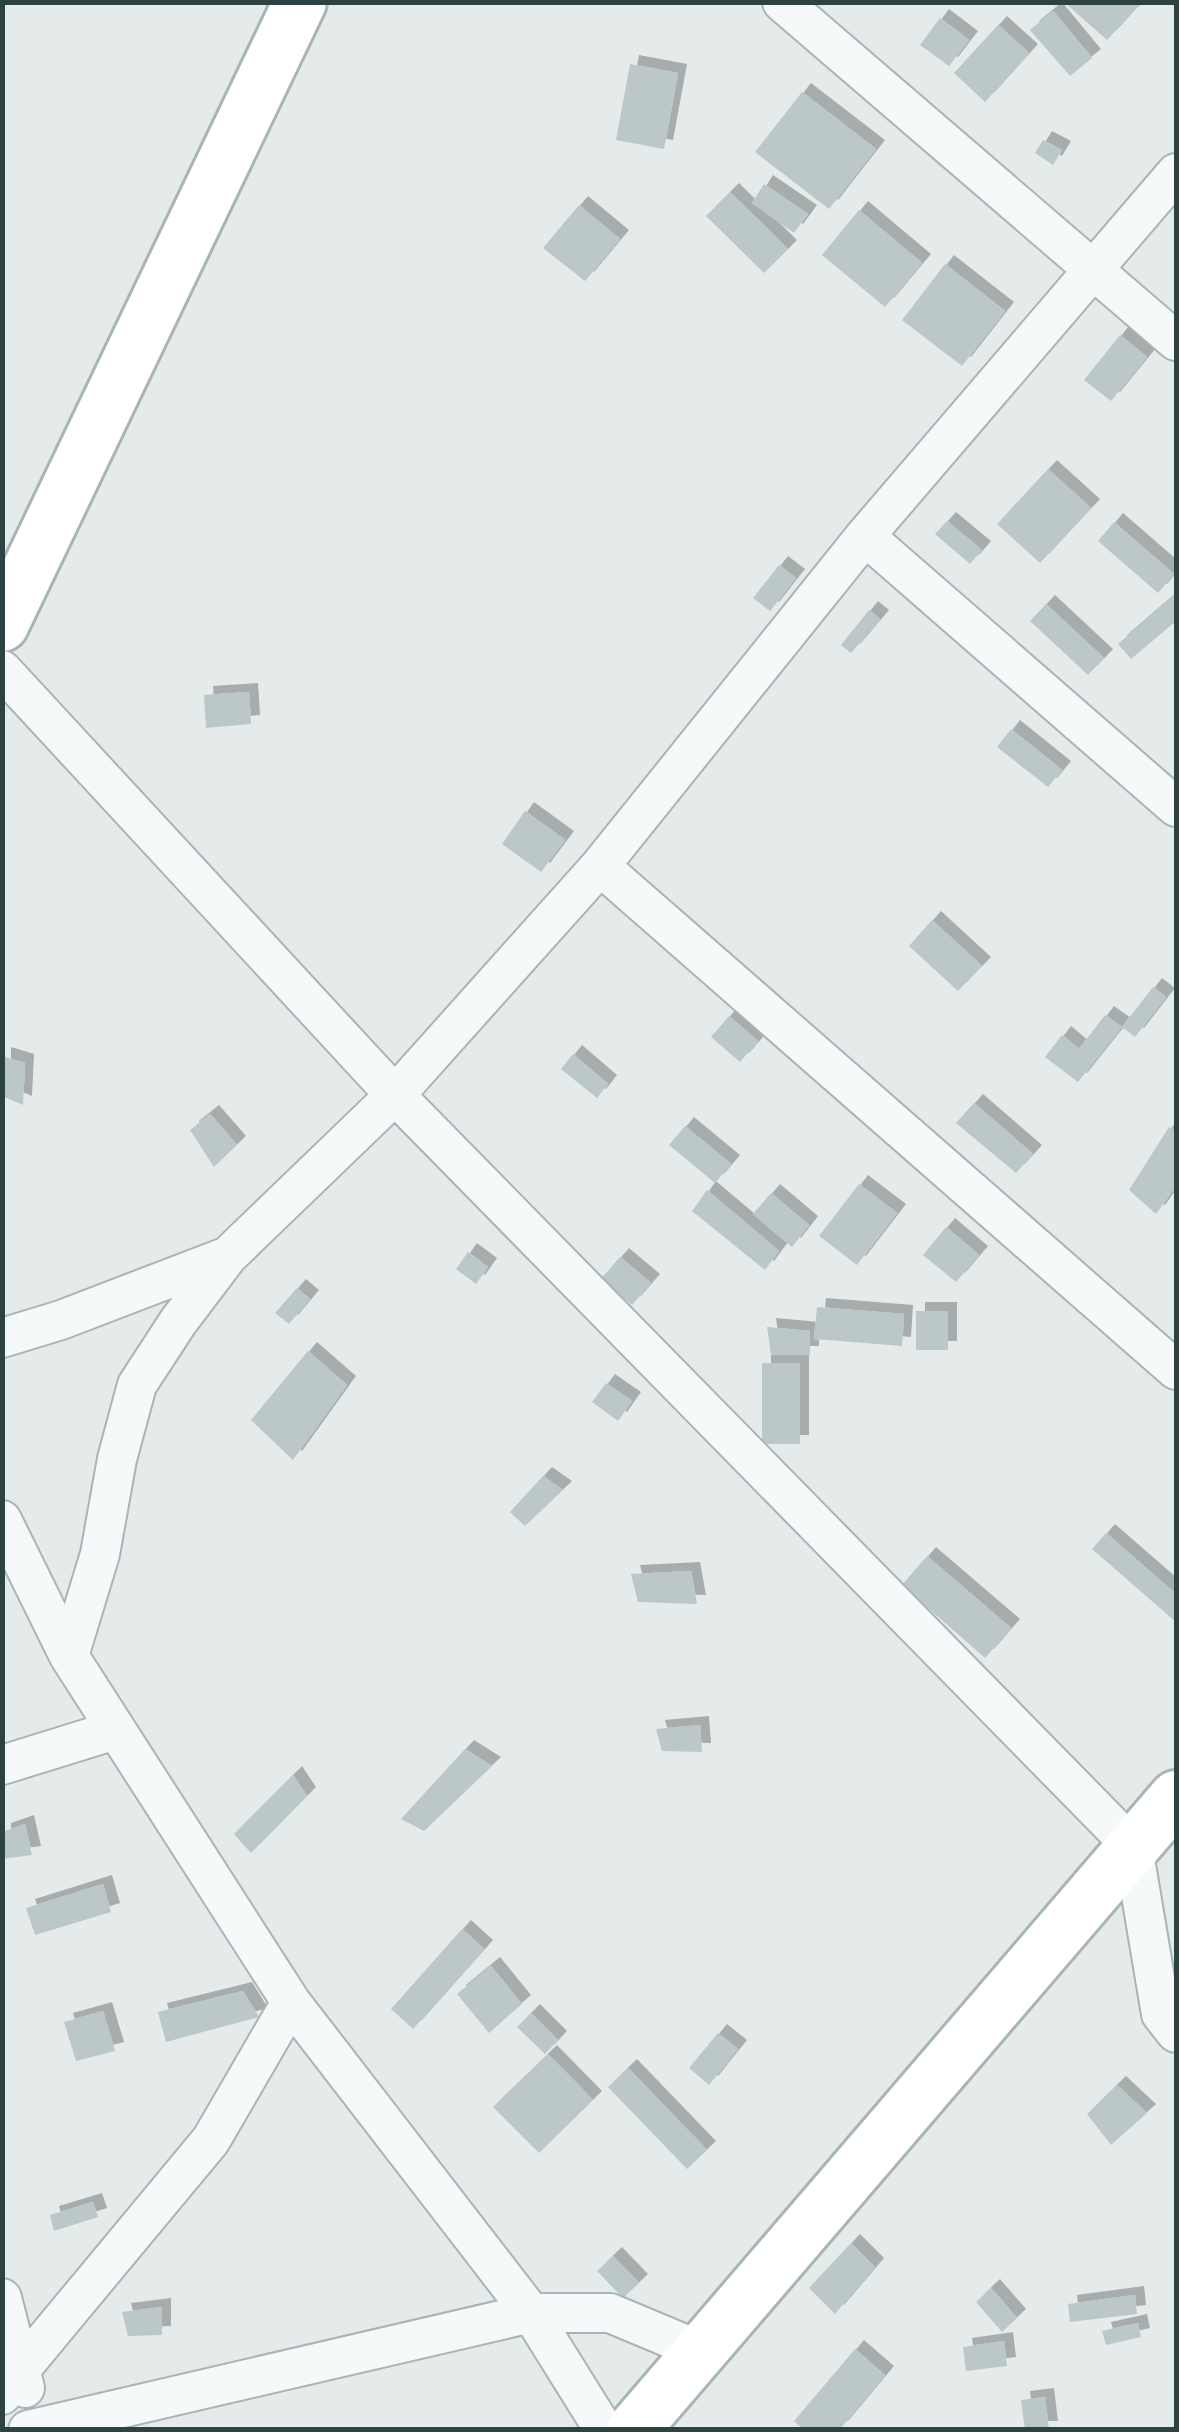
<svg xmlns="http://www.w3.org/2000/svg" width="1179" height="2432" viewBox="0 0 1179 2432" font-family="'Sofia Sans Condensed',sans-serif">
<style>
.building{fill:#bbc8c7;filter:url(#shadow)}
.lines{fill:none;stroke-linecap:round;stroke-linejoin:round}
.street-casing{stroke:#a9b5b4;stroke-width:42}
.secondary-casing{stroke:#a9b5b4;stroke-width:58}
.street{stroke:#f6f9f9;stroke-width:38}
.secondary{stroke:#fff;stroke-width:52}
</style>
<defs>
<filter id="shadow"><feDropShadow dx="9" dy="-9" stdDeviation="0" flood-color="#0004"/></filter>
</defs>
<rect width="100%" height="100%" fill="#e4ebea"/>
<path class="building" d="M1064,2H1134L1138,6L1107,40Z
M1053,11L1092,58L1070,76L1030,30Z
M940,18L969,40L949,66L920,45Z
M998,25L1029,53L985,102L954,73Z
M630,64L678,73L664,149L616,140Z
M802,92L876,149L829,209L755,152Z
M1043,140L1062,150L1053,165L1035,153Z
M764,184L808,214L794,233L752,203Z
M730,192L788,249L764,273L706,216Z
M579,205L620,239L585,281L543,248Z
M859,210L922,263L885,307L822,255Z
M945,264L1005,311L962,366L902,320Z
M1120,335L1147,357L1111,401L1084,380Z
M1048,469L1091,508L1040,563L997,524Z
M947,521L982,550L970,564L935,534Z
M1114,522L1174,574L1158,593L1098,541Z
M779,565L796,578L770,611L753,598Z
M1176,594V621L1131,659L1118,644Z
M1046,604L1104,658L1088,675L1030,621Z
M869,610L880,619L851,653L841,645Z
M249,692L251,724L206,728L204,695Z
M1011,729L1062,770L1048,787L997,747Z
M525,811L565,840L541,872L502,844Z
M932,920L982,966L958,991L909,946Z
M1153,987L1166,997L1135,1037L1122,1027Z
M1105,1015L1122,1027L1078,1082L1045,1057L1062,1035L1079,1049Z
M729,1016L758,1041L740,1062L711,1037Z
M573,1054L608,1084L597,1098L561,1069Z
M2,1056L25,1063L23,1105L2,1096Z
M974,1103L1033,1154L1016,1173L956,1123Z
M210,1114L237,1145L214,1167L190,1130Z
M685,1126L731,1164L715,1183L669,1145Z
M1169,1127L1176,1132V1186L1156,1214L1129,1190Z
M859,1184L897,1213L857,1265L819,1236Z
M707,1190L779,1251L765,1270L692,1211Z
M771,1193L809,1225L792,1247L753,1214Z
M946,1227L979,1255L956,1282L923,1255Z
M468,1252L488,1267L476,1284L456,1269Z
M620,1257L651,1283L632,1305L601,1279Z
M297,1288L310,1299L289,1324L275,1313Z
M817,1307L904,1314L902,1346L814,1339Z
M916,1311H948V1350H916Z
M767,1327L810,1331V1355H771Z
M308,1351L347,1385L293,1460L251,1420Z
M762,1363H800V1444H762Z
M606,1383L632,1401L618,1421L592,1402Z
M543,1476L563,1490L525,1526L510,1512Z
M1106,1533L1176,1594V1622L1092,1549Z
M927,1556L1011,1628L985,1658L902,1585Z
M691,1571L697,1604L638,1602L631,1574Z
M700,1725L702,1752L662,1751L656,1729Z
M465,1749L492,1766L424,1831L401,1819Z
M293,1775L307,1796L251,1853L234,1834Z
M25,1824L32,1855L2,1859V1832Z
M103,1884L111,1912L35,1935L26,1908Z
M462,1929L484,1949L413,2029L391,2009Z
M491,1966L522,2004L489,2033L457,1994Z
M243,1991L259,2017L166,2042L158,2012Z
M103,2011L115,2051L76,2061L64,2022Z
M531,2013L558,2040L545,2054L517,2027Z
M718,2033L738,2049L709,2085L689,2068Z
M548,2054L593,2100L539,2153L493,2107Z
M628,2068L707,2150L687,2169L608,2087Z
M1117,2085L1147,2113L1111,2145L1087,2114Z
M93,2202L98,2217L54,2231L50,2215Z
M851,2243L875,2267L835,2314L809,2288Z
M613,2256L639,2283L623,2298L597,2271Z
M991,2288L1017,2318L1002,2332L976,2302Z
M1135,2295L1137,2314L1070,2322L1068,2304Z
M162,2307V2335L128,2336L122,2312Z
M1138,2323L1141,2337L1106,2345L1102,2331Z
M1004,2341L1007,2366L966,2371L963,2347Z
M855,2349L885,2375L839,2430H804L794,2421Z
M1045,2397L1049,2430H1025L1021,2400Z"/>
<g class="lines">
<defs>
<path id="street" d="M782,2L1176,341
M865,536L1176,807
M2,670L395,1095L1133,1847L1161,2014L1176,2033
M600,866L1176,1370
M2,1338L61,1320L228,1256L395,1095L600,866L865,536L1176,173
M2,1520L69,1656L291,2002L531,2313L604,2430
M69,1656L100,1554L117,1459L137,1385L178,1322L228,1256
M2,1765L115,1730
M2,2298L25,2388
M2,2395L20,2370L211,2140L291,2002
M28,2430L531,2313H610L701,2351"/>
<path id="secondary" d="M2,625L300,2
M633,2430L1176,1797"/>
</defs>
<use href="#street" class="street-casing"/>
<use href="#secondary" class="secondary-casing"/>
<use href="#street" class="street"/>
<use href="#secondary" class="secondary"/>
</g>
<rect width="1179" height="2432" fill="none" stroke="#2c4341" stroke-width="10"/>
</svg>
